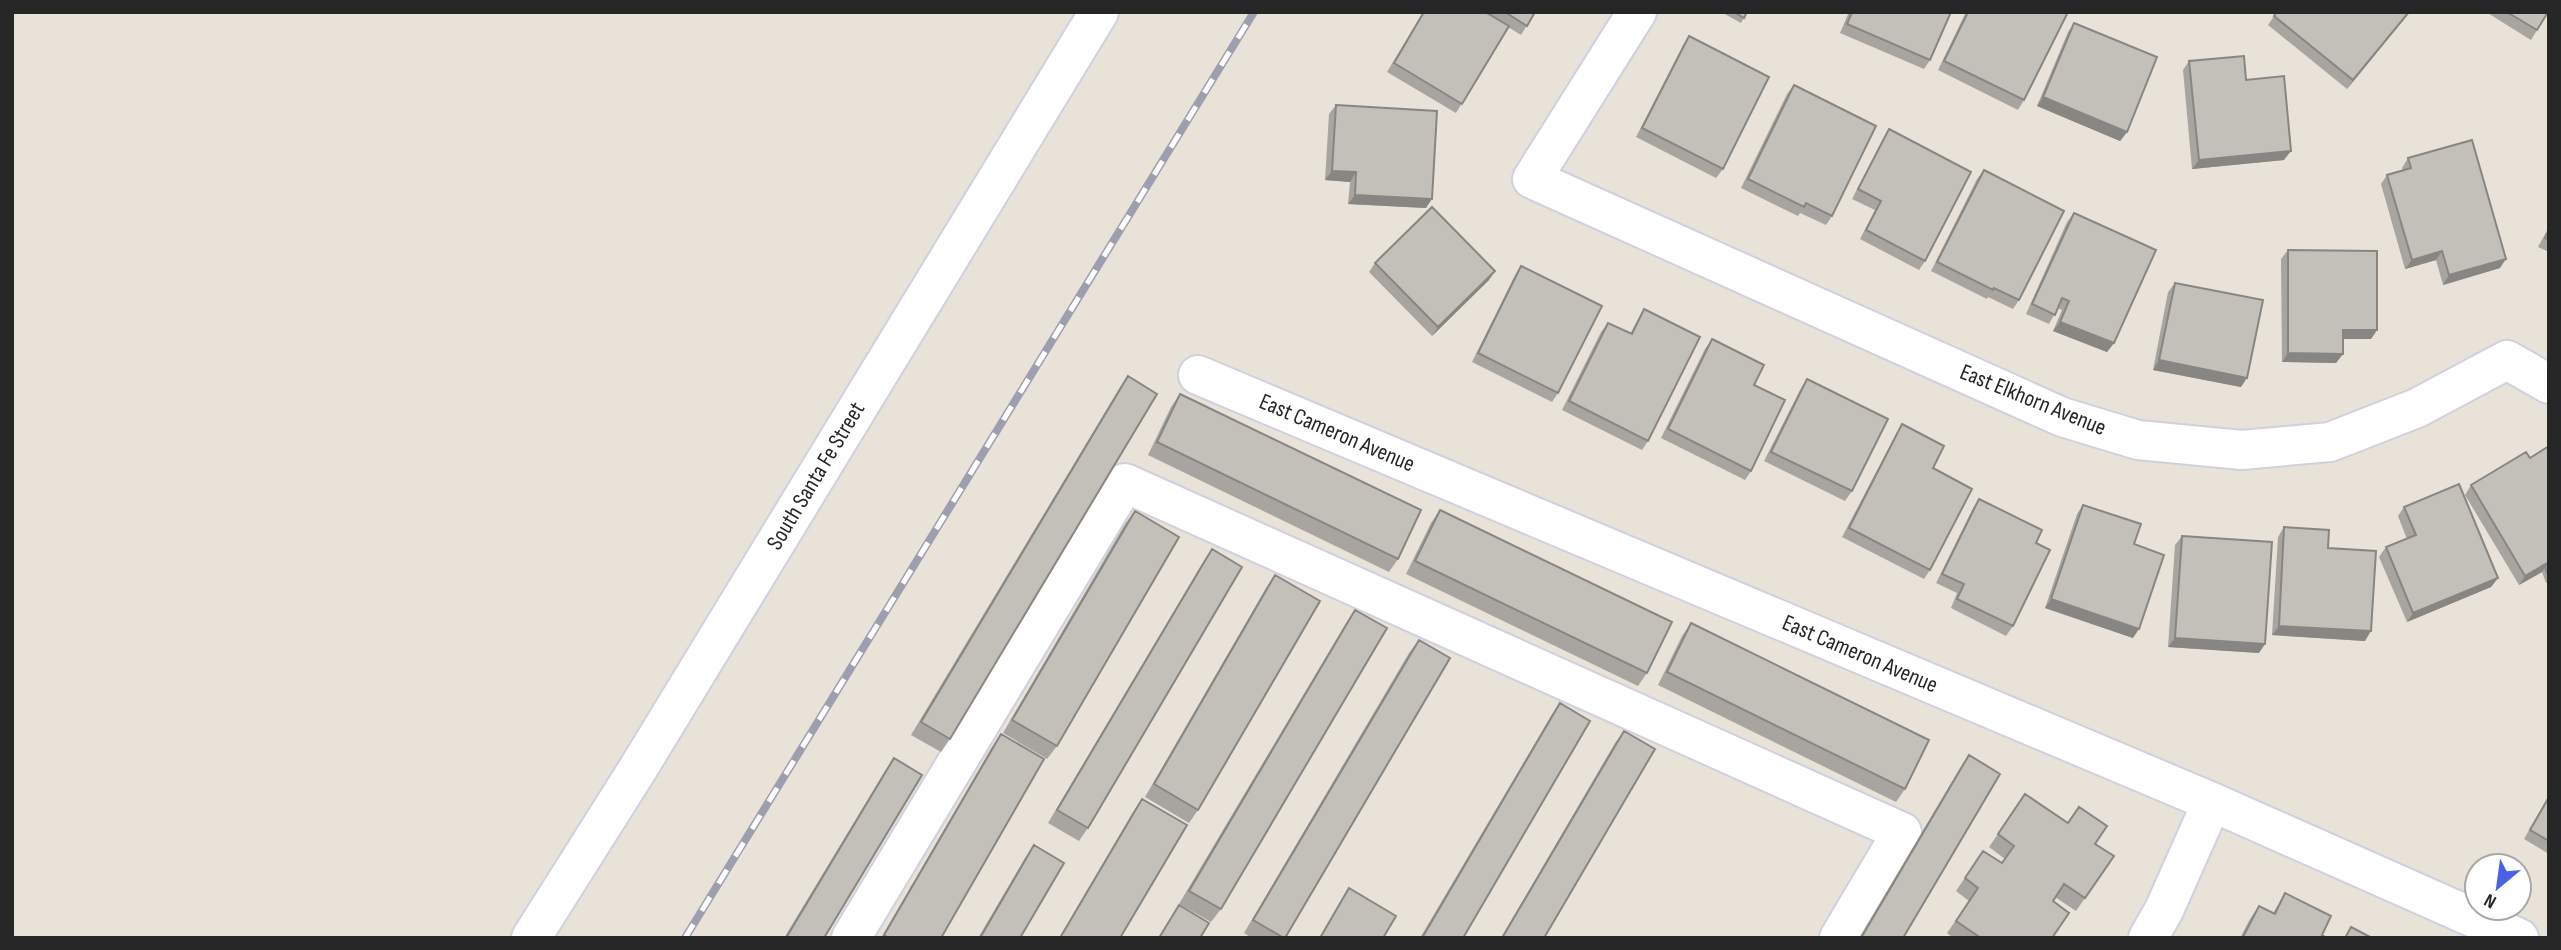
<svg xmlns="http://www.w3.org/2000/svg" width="2561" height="950" viewBox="0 0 2561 950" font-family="'Sofia Sans Condensed',sans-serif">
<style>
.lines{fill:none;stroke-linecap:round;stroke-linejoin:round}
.minor-casing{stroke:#cfd1de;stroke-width:42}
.minor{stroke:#fff;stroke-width:38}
.rail-casing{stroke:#9d9faf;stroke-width:8}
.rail{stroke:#fff;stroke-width:5;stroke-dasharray:16;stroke-linecap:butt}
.wall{fill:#a8a49f}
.shaded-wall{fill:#888682}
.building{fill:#c3bfb9;stroke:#888682;stroke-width:2}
.labels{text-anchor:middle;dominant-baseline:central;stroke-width:5;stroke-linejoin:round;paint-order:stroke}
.street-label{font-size:23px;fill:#262626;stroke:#fff}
</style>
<rect width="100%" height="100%" fill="#e8e2d9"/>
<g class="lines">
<defs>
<path id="minor" d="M1637,12L1532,179L2062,417L2138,440L2242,450L2330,442L2417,408L2507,360L2549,384
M1198,375L2212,802L2519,938
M531,938L639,767L1099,12
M851,938L1125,483L1902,832L1839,938
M2148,938L2164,910L2212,802"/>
</defs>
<use href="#minor" class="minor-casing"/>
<use href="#minor" class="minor"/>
<defs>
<path id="rail" d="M685,938L1254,12"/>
</defs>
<use href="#rail" class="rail-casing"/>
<use href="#rail" class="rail"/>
</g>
<path class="wall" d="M1423,12H1535L1521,35L1508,27L1456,113L1387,72Z
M1721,12H1747L1741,23Z
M1849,12H1951L1930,60L1924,69L1840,33Z
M1966,12H2068L2024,100L2018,110L1938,70Z
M2277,12H2409L2347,89L2268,25Z
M2486,12H2548L2531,40Z
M2074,23L2127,132L2120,141L2037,106L2068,32Z
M1689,36L1723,169L1716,178L1636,137L1683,45Z
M2189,61L2246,80L2284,160L2192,169L2183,70Z
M1794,85L1832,216L1826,225L1800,213L1798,216L1741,188L1787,94Z
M1336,105L1426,208L1348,204L1350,182L1325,180L1329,114Z
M1889,129L1925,261L1919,270L1860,239L1875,210L1852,199L1883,139Z
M2408,158L2500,268L2443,285L2436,260L2405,269L2381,184L2387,175L2403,170L2402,168Z
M1984,170L2019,300L2013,309L1988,297L1987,299L1931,271L1977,179Z
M2074,213L2114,343L2107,352L2053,331L2062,310L2058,308L2049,324L2026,314L2067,222Z
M2549,227V252L2538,247Z
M2288,250L2377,330L2371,339H2343V354L2336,363L2282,362L2281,259Z
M1375,263L1489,280L1432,336L1369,272Z
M1521,266L1558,393L1552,402L1472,362L1515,275Z
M2175,283L2241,387L2153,370L2168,292Z
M1644,309L1648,441L1642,450L1562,410L1601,332L1608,323L1630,334L1638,319Z
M1712,339L1754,385L1751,471L1745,480L1661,438L1705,349Z
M1128,376L950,739L941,752L911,735L1119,389Z
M1807,379L1852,491L1845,501L1764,461L1801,388Z
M1180,394L1398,559L1389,572L1148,455L1171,407Z
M1902,424L1933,468L1930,570L1924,579L1842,537L1896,434Z
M2549,446V582L2546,583L2542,572L2519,585L2465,495L2471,485L2530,458Z
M1979,499L2036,543L2013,626L2006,636L1951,608L1957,593L1936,583L1973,508Z
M2083,505L2134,544L2133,638L2045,608L2077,514Z
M2404,507L2498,578L2491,587L2407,622L2379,557L2386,547L2407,539L2398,516Z
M1440,510L1647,673L1638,686L1406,574L1431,523Z
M1135,511L1057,746L1047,759L1003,733L1125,524Z
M2284,527L2328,548L2365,641L2272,635L2278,537Z
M2182,536L2259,653L2168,647L2175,545Z
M1212,549L1088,828L1079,841L1048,823L1203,562Z
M1275,575L1198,810L1189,823L1145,797L1266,588Z
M1355,610L1221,909L1211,922L1179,904L1346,623Z
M1691,623L1905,789L1896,802L1658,685L1682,636Z
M1419,640L1285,938H1252L1244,933L1409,653Z
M1560,703L1463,938H1420L1551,716Z
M1624,731L1544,938H1501L1615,743Z
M1001,734L941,938H881L992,747Z
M1969,755L1903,938H1859L1960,768Z
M894,758L824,938H784L885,771Z
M2025,794L2114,856L2076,911L2055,897L2053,901L2052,938H1953L1947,933L1969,901L1956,891L1983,851L2002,863L2005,859L1989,847Z
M2549,795V854L2524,839Z
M1142,799L1120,938H1059L1133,812Z
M1034,845L1020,938H978L1025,858Z
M1349,888L1383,938H1319Z
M2285,893L2322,935L2327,938H2240L2250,919L2259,906L2273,913Z
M1179,905L1200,938H1158Z"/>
<path class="shaded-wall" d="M2409,12L2405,18L2347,89L2353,80Z
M2043,97L2127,132L2120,141L2037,106Z
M2291,151L2284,160L2192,169L2199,160Z
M1332,171L1356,172L1350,182L1325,180Z
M1355,195L1432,199L1426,208L1348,204Z
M2442,251L2436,260L2405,269L2412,260Z
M2506,259L2500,268L2443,285L2449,275Z
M1495,271L1489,280L1432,336L1438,327Z
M2060,322L2114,343L2107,352L2053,331Z
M2343,330H2377L2371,339H2336Z
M2288,353L2343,354L2336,363L2282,362Z
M2159,360L2247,378L2241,387L2153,370Z
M2549,562V567H2545L2542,572L2519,585L2525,576Z
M2498,578L2491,587L2407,622L2413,613Z
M2051,599L2139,629L2133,638L2045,608Z
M2279,626L2371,631L2365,641L2272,635Z
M2175,638L2265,644L2259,653L2168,647Z"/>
<path class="building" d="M1424,12H1485L1509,26L1462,104L1394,63Z
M1505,12H1535L1527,26Z
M1734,12H1747L1744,18Z
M1852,12H1951L1930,60L1847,24Z
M1968,12H2068L2024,100L1944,61Z
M2277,12H2409L2353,80L2274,16Z
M2507,12H2548L2537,30Z
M2074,23L2157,57L2127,132L2043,97Z
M1689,36L1769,77L1723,169L1642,128Z
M2244,56L2246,80L2284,76L2291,151L2199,160L2189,61Z
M1794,85L1876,126L1832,216L1806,203L1804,207L1748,179Z
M1336,105L1437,111L1432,199L1355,195L1356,172L1332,171Z
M1889,129L1971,172L1925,261L1866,230L1881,201L1858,189Z
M2472,140L2506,259L2449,275L2442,251L2412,260L2387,175L2411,168L2408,158Z
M1984,170L2064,211L2019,300L1994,288L1993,290L1937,262Z
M1432,207L1495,271L1438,327L1375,263Z
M2074,213L2156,250L2114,343L2060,322L2069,301L2062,298L2055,315L2032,304Z
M2549,230V240L2545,238Z
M2288,250L2377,251V330H2343V354L2288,353Z
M1521,266L1602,306L1558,393L1478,353Z
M2175,283L2263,300L2247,378L2159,360Z
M1644,309L1700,337L1648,441L1569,401L1608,323L1632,334Z
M1712,339L1764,365L1754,385L1785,400L1751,471L1668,429Z
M1128,376L1157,394L950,739L921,722Z
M1807,379L1888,419L1852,491L1771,452Z
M1180,394L1421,510L1398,559L1157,442Z
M1902,424L1944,446L1933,468L1972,489L1930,570L1849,528Z
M2549,446V562L2525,576L2471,485L2526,452L2530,458Z
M2459,484L2498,578L2413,613L2386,547L2416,535L2404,507Z
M1979,499L2042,530L2036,543L2050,550L2013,626L1957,599L1964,584L1942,574Z
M2083,505L2141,524L2134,544L2164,555L2139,629L2051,599Z
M1440,510L1672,622L1647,673L1415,561Z
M1135,511L1179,537L1057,746L1012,720Z
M2284,527L2329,530L2328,548L2376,551L2371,631L2279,626Z
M2182,536L2272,542L2265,644L2175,638Z
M1212,549L1242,567L1088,828L1057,810Z
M2549,565V577L2545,567Z
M1275,575L1320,601L1198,810L1154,784Z
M1355,610L1387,628L1221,909L1189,891Z
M1691,623L1929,740L1905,789L1667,672Z
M1419,640L1450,658L1285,938H1284L1253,920Z
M1560,703L1590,721L1463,938H1422Z
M1624,731L1655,749L1544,938H1502Z
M1001,734L1044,759L941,938H889L884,935Z
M1969,755L2000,774L1903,938H1861Z
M894,758L922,775L824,938H786Z
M2025,794L2068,823L2079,807L2107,826L2095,844L2114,856L2085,898L2064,884L2053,901L2069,913L2052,938H1981L1956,921L1978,888L1965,878L1983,851L2002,863L2014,846L1998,834Z
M2549,797V841L2530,830Z
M1142,799L1187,825L1120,938H1060Z
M1034,845L1064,863L1020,938H980Z
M1349,888L1396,916L1383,938H1320Z
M2285,893L2331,916L2322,935L2327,938H2245L2243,937L2259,906L2275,914Z
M1179,905L1209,923L1200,938H1159Z
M2351,927L2372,938H2345Z"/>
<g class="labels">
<g class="street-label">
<text transform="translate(2033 400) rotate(22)">East Elkhorn Avenue</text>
<text transform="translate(1337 433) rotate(23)">East Cameron Avenue</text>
<text transform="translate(816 476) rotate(-59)">South Santa Fe Street</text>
<text transform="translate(1860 654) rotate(23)">East Cameron Avenue</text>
</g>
</g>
<rect width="2561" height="950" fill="none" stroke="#262626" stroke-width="28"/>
<g transform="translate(2498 887) rotate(209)"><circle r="33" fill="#ffffff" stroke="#a8a8a8" stroke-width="2"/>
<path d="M0-5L12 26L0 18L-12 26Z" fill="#4a61e4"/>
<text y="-10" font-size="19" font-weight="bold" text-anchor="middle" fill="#262626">N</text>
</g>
</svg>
